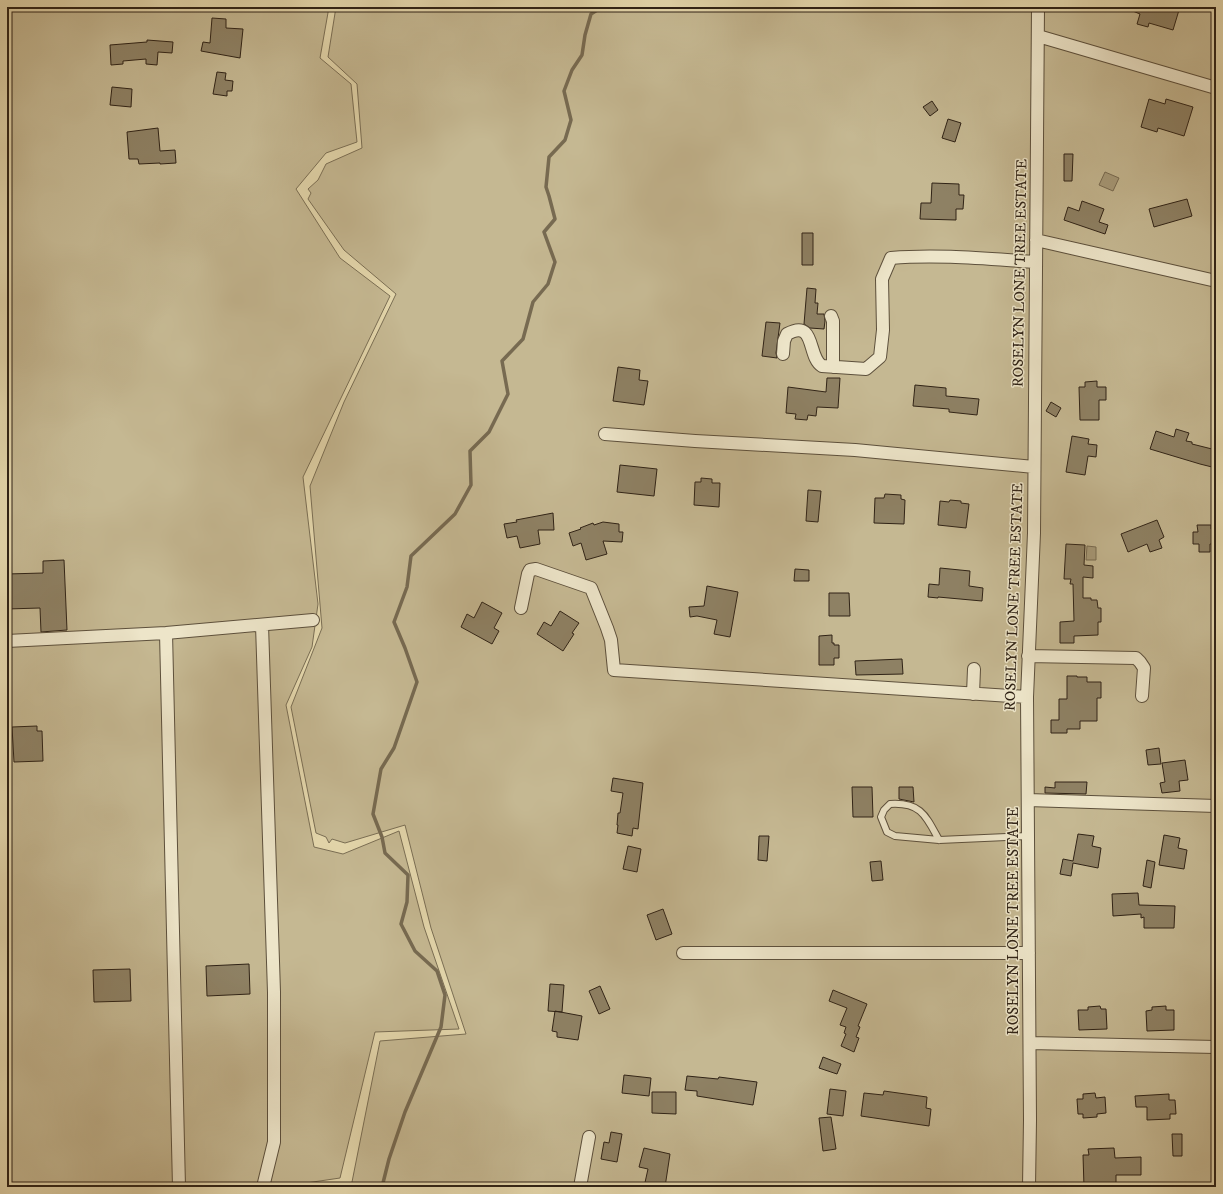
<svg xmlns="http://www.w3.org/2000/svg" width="1223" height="1194" viewBox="0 0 1223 1194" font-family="'IM FELL DW Pica',serif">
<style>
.green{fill:#c5b892;stroke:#7a6e54}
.water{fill:#a79a79;stroke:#776a51}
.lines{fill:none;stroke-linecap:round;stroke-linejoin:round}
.stream{stroke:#776a51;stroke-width:3.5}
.building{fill:#8e8164;stroke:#302316}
.lane-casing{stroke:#5d503c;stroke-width:8}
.street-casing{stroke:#5d503c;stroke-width:14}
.lane{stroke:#ede5c9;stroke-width:6}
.street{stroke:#ede5c9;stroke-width:12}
.labels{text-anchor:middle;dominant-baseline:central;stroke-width:3;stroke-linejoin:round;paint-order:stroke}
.street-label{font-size:15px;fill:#302316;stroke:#ede5c9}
</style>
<rect width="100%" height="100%" fill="#e4d7ac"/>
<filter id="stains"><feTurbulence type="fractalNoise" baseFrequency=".005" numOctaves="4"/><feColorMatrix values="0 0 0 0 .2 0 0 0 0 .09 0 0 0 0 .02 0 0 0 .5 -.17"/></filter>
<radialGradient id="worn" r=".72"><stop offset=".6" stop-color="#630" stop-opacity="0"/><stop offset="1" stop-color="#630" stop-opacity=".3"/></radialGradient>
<path class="green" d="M7,7H329L320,58L351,84L357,142L326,153L296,189L340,258L390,296L303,477L318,604L312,647L286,705L314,847L343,854L399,831L424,927L459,1029L375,1032L340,1178L279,1187H7Z
M336,7H1216V1187H351L380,1041L466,1034L431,928L405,825L345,843L332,839L329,843L326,837L316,833L291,707L322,628L310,486L344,402L396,294L344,250L308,199L311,193L308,189L318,180L326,164L362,148L357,84L328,57Z"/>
<path class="water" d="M1105,172L1119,178L1113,191L1099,185Z
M1087,546L1096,547V560H1086Z"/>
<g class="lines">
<path class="stream" d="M382,1187L389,1159L405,1112L441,1027L445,995L437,971L415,951L401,924L407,902L408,875L385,853L382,837L373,814L381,769L394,748L417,682L405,648L394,622L407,587L411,556L455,514L471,485L470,451L489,432L508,394L502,361L523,339L533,302L548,284L555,262L544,232L555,219L549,196L546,187L549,157L565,140L571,120L564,91L572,70L582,55L585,35L591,14L602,7"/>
</g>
<path class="building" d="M1123,7H1170L1179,10L1173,30L1149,23L1148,27L1137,24L1140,14Z
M212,18L226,19V28L243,29L240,58L201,51L203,42L210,43Z
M147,40L173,42L172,53L158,52L157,65L146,64V59L123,61V64L111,65L110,45L147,42Z
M217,72L226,73L225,80L233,81L232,91H227V96L213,94Z
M112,87L132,89L131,107L110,105Z
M1149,99L1165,104L1166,99L1193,107L1184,136L1158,128L1157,132L1141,127Z
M932,101L938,110L930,116L923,107Z
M948,119L961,123L955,142L942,138Z
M158,128L160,151L175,150L176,163L160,164V163L139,164L138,159H129L127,132Z
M1064,154H1073L1072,181H1064Z
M932,183L959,184V195H964L963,209H956V220L920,219L921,203H931Z
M1187,199L1192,216L1154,227L1149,209Z
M1082,201L1104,209L1099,222L1108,225L1105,234L1064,220L1068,207L1079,211Z
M802,233H813V265H802Z
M807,288L816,289L815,303H818L817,314H824L825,321L824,329L810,328L804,324Z
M766,322L780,323L776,353L777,358L762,356Z
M618,367L640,370L639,380L648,381L644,405L613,401Z
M827,378H840L838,408L817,407L816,416L808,415L807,420L795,419L796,414L786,413L788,387L826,392Z
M1097,381V387H1106V400H1099V420H1080L1079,387H1085V382Z
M915,385L946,388V396L979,399L977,415L949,412V409L913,406Z
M1051,402L1061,408L1056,417L1046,411Z
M1176,429L1189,433L1186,441L1192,442V444L1216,450V468L1200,464L1150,449L1156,431L1174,437Z
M1072,436L1089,439L1088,444L1097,445L1096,457L1088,456L1085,475L1066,472Z
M620,465L657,469L654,496L617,492Z
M701,478L712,479V483H720L719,507L694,505L695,482H701Z
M808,490L821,491L818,522L806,521Z
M885,494L901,495V499L905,500L904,524L874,523L875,498H884Z
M950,500L961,501V503L969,504L966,528L938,525L940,501L949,502Z
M553,513L554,530H538L540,544L520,548L517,536L507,538L504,524L517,522L516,520Z
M1157,520L1164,537L1159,540L1162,548L1150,552L1147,544L1128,552L1121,534Z
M603,522L619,524V532H623L622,542L603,541L607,554L586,560L581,543L573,546L569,533L581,529L580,528L593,523L594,525Z
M1197,525H1211V529H1216V544H1210V552H1199V544H1193V532H1198Z
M1066,544L1085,545L1084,565L1093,566V578L1083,577V598H1091V600H1097L1098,608H1101V622H1098V635L1074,636V643H1060V622L1074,621L1073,584H1070L1071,579H1064Z
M64,560L67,630L41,632L40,608L7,609V574L43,573V561Z
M940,568L970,571L969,586L983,588L982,601L938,597V598L928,597L929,584L939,585Z
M795,569L809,570V581H794Z
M707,586L738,592L730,637L714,634L717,620L697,616L690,617L689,607L704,606Z
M829,593H849L850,616H829Z
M482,602L502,613L494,628L499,631L492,644L461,627L467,614L474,618Z
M560,611L579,623L572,633L574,634L563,651L537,634L544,622L551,626Z
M832,635V643H834V645H839V658H834V665H819V636Z
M902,659L903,674L856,675L855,661Z
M1067,676H1077V677H1087V682H1101V698H1097V721H1080V729H1067V733H1051V720H1059V699H1067Z
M37,726V731H42L43,761L14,762L12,727Z
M1159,748L1161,764L1148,765L1146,750Z
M1185,760L1188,780L1179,781L1180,791L1162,793L1160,783L1165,782L1162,763Z
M613,778L643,783L638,829L633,828L632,836L617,833L618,825H617L618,813H620L623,793L611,791Z
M1055,782H1087L1086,794L1045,793V787L1055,788Z
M852,787H872L873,817H853Z
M899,787H913L914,802L899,799Z
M1078,834L1094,836L1092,846L1101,848L1098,868L1073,863L1071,876L1060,874L1063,859L1073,861Z
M1164,835L1180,838L1178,848L1187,850L1184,869L1159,865Z
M759,836H769L767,861L758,860Z
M628,846L641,849L637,872L623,869Z
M1147,860L1155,862L1151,888L1143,886Z
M881,861L883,880L872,881L870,862Z
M1138,893L1139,905L1175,906L1174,928H1144V917L1141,918V914L1113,916L1112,894Z
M663,909L672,934L656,940L647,915Z
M249,964L250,994L207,996L206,966Z
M130,969L131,1001L94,1002L93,970Z
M550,984L564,985L562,1012L548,1011Z
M600,986L610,1009L599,1014L589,991Z
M833,990L867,1004L858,1026L860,1027L856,1037L859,1038L854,1052L841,1046L846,1034L844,1033L846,1027L840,1025L847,1008L829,1001Z
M1100,1006L1101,1009H1106L1107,1029L1079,1030L1078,1010H1088V1007Z
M1166,1006V1010H1174V1030L1147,1031L1146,1011L1152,1010V1007Z
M555,1011L582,1016L578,1040L557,1037V1032L552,1031Z
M823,1057L841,1064L837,1074L819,1068Z
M624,1075L651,1078L649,1096L622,1093Z
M687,1076L718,1079L719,1077L757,1082L753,1105L697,1096V1091L685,1090Z
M830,1089L846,1091L843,1116L827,1114Z
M884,1091L927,1097L926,1108L931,1109L929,1126L861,1116L864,1093L883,1095Z
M652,1092H676V1114L652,1113Z
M1095,1093L1096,1098L1105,1097L1106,1113L1097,1114V1117L1083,1118V1114H1078L1077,1099H1083V1094Z
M1169,1094V1100H1175L1176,1114H1170V1119L1147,1120V1107H1136L1135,1096Z
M831,1117L836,1149L823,1151L819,1118Z
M611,1132L622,1134L617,1162L601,1159L604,1142L609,1143Z
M1172,1134H1182V1156H1173Z
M644,1148L670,1154L665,1187H644L648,1169L639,1167Z
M1114,1148L1115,1158L1141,1157V1175H1116V1187H1084L1083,1155H1089L1088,1149Z"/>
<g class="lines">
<defs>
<path id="lane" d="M939,840C926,816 921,802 890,804L884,810L881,817L887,832L895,836L939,840L1028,836"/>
<path id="street" d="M1038,36L1216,88
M1036,240L1216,281
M831,316L833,321V367
M783,354L784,341L787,334C816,318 807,357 822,366L866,369L880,357L883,330L882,279L891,258C939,254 988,259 1036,262
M605,434L695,441L855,450L1034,467
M521,608L528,574L530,570L536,569L591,588L607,628L611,640L614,670L1027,697
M262,625L274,992V1142L263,1187
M166,633L179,1187
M7,641L166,633L313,620
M1028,656L1136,658L1140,662L1144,668L1142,696
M973,694L974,669
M1028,800L1216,806
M683,953H1029
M1030,1043L1216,1047
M580,1187L589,1137
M1029,1187L1030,1120L1027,697L1034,533L1038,7"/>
</defs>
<use href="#lane" class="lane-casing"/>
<use href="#street" class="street-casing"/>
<use href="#lane" class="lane"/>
<use href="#street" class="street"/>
</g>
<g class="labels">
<g class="street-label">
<text transform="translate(1020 273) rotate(-89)">ROSELYN LONE TREE ESTATE</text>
<text transform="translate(1014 597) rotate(-88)">ROSELYN LONE TREE ESTATE</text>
<text transform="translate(1013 921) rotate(-90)">ROSELYN LONE TREE ESTATE</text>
</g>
</g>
<rect width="1223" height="1194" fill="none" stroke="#e4d7ac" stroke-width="24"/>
<rect x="8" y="8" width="1207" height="1178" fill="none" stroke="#302316" stroke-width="2"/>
<rect x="12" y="12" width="1199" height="1170" fill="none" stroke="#302316"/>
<rect width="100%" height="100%" filter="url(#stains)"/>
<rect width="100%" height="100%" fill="url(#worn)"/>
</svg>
